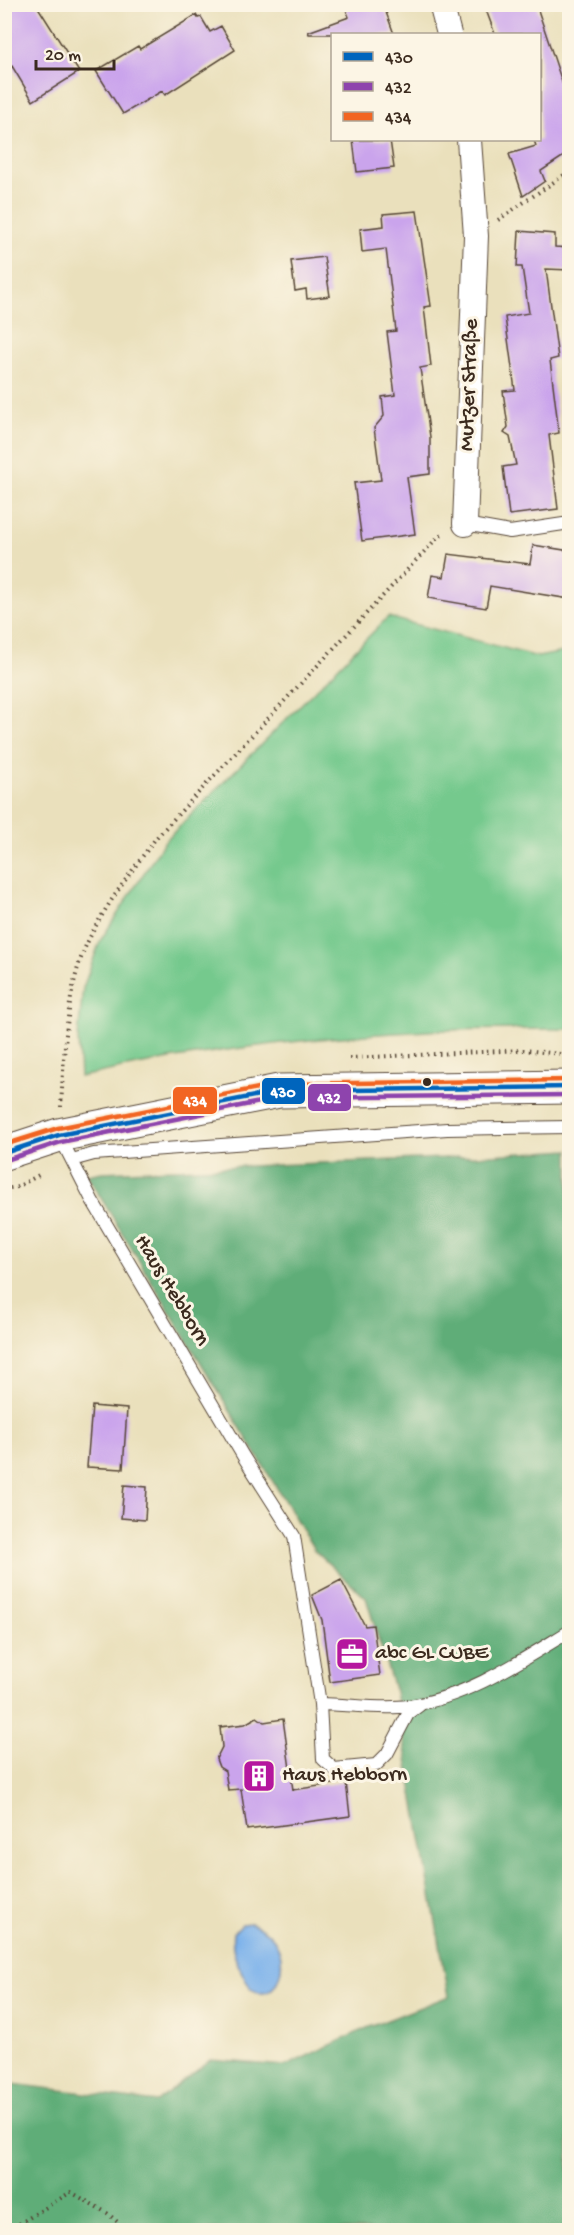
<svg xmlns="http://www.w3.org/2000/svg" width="574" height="2235" viewBox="0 0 574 2235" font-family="'Gochi Hand',sans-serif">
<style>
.green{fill:#74c98d;stroke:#587a56;stroke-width:1.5}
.forest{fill:#5fad78;stroke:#4d6c4b;stroke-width:1.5}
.water{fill:#7db2eb;stroke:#5c6e84;stroke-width:1.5}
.building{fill:#caa4ec}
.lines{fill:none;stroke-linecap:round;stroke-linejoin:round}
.service-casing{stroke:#554536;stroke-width:14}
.minor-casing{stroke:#554536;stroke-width:26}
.secondary-casing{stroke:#554536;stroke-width:35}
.path{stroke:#554536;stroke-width:4;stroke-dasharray:1.5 4.5;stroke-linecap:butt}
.service{stroke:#fff;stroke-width:12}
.minor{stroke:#fff;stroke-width:24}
.secondary{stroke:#fff;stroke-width:33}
.bus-1-casing{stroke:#fcf5e5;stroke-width:9}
.bus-2-casing{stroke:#fcf5e5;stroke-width:9}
.bus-3-casing{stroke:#fcf5e5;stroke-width:9}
.bus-1{stroke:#0065bd;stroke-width:4.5}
.bus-2{stroke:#8e44ad;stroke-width:4.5}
.bus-3{stroke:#f26522;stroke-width:4.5}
.bus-dot{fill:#3b2a1e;stroke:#fcf5e5;stroke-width:2}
.labels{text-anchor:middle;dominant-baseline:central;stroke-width:6;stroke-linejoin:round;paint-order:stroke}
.street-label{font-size:22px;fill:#3b2a1e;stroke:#fcf5e5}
.poi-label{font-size:22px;fill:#3b2a1e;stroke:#fcf5e5;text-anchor:start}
.line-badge{stroke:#fcf5e5;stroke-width:2}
.badge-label{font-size:16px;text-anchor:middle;font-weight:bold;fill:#fff}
</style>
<rect width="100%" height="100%" fill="#fcf5e5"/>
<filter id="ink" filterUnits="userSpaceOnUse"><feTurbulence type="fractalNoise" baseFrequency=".0167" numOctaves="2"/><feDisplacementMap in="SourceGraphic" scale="12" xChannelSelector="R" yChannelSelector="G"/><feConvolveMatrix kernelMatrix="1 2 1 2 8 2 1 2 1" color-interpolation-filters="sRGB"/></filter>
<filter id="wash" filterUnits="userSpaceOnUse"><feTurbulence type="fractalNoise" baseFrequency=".008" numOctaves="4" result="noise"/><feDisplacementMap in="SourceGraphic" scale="24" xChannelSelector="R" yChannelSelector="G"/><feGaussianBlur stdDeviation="1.35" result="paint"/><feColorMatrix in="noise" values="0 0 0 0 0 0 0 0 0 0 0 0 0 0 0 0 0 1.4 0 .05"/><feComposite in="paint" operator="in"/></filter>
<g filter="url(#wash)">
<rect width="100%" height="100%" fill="#eae0bc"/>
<path class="green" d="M388,617L538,657L569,651V1029C522,1030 475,1028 428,1031C312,1037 194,1051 80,1077L78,1037L83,988L100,941L164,842Z"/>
<path class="forest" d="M569,1150V2230H5V2083L157,2102L210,2060L286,2066L367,2028L449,1996L395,1692L366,1598L315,1551L87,1175L102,1172L443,1158Z"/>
<path class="water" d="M250,1923C310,1943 270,2028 244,1977C236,1961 231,1951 233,1933L242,1924Z"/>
<g id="blocks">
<path class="building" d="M4,4H36L79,72L33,101L12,66L4,70Z
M344,4H383L394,34H309L308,32L349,17Z
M490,4H536L570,106V152L541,171L545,181L523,196L509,154L536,146L534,140H540V34H495L486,10L492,8Z
M196,15L198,18L201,17L210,32L221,26L235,50L165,95L162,91L123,114L96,71L138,46L140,49Z
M353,140H390L394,168L357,172Z
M417,211L431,306L424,307L431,366L420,368L430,437V474L407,477L415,534L362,541L354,483L381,480L374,428L384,416L382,397L395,395L387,332L396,331L386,249L362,252L360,229L384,226L383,214Z
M519,231L555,234V247L570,248V270L546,269L558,358L550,360L559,433L549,435L558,509L509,515L503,467L516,465L510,437L504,433L508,427L503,391L515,390L505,317L529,313L522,267H517Z
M324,257L330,296L307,299L306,289L295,291L291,261Z
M533,545L570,551V599L490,586L486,608L428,598L432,575L444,577L448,554L530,564Z
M92,1406L127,1409L123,1469L87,1467Z
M124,1485L147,1487L145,1520L121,1518Z
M341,1580L365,1626L373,1625L380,1675L330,1682L322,1620L312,1595Z
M257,1717L264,1722L283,1719L293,1790L346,1782L350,1816L247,1830L241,1789L228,1790L225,1771L219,1767L216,1759L222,1747L220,1727L245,1724Z"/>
</g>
</g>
<g filter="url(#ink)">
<use href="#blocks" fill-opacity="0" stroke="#554536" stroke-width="1.5"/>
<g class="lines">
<defs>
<path id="service" d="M465,524L510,532L570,523
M59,1135L92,1200L243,1456L294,1536L320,1704C347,1704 382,1710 408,1706C468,1697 519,1662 570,1631
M72,1160L94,1154L447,1129L570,1127
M320,1704L323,1759L334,1769L376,1765L387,1754L408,1714L420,1705"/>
<path id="minor" d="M441,4L449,34
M465,524L476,236L469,140"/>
<path id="secondary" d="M4,1153L59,1135L279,1091L570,1087"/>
</defs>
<use href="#service" class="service-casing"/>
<use href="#minor" class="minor-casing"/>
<use href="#secondary" class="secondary-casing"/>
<path class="path" d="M498,220L570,171
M349,1058L524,1050L570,1055
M61,1107C64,1057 66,986 88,941C106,904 132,871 156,838L438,537L445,534
M4,1189L17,1187L39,1175
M9,2230L71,2192L107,2213L127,2230"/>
<use href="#service" class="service"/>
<use href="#minor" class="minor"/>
<use href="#secondary" class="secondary"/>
<defs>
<path id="bus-1" d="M4,1153L59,1135L279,1091L570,1087"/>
<path id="bus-2" d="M6,1160L61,1142L280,1098L570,1095"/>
<path id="bus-3" d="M4,1145L58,1128L278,1084L570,1080"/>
</defs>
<use href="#bus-1" class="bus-1-casing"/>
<use href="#bus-2" class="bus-2-casing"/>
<use href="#bus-3" class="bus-3-casing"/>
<use href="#bus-1" class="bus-1"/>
<use href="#bus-2" class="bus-2"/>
<use href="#bus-3" class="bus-3"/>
</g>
</g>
<defs>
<symbol id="office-square" viewBox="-11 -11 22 22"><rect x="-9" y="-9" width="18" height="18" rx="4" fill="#b5179e" stroke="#fcf5e5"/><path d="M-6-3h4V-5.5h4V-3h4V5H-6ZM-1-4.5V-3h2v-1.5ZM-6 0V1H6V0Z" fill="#fff"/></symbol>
<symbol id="building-square" viewBox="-11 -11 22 22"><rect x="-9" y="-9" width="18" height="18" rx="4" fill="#b5179e" stroke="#fcf5e5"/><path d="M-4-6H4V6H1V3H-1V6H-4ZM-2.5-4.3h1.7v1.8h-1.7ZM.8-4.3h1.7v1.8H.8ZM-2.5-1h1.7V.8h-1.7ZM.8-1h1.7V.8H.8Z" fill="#fff"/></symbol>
</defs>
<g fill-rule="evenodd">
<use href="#office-square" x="333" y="1635" width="38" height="38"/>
<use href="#building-square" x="240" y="1757" width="38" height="38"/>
</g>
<circle class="bus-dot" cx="427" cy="1082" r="5"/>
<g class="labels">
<g class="street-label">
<text transform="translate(470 385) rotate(-88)">Mutzer Straße</text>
<text transform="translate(171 1291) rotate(59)">Haus Hebborn</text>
</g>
<g class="poi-label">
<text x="375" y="1654">abc GL CUBE</text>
<text x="282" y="1776">Haus Hebborn</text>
</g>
</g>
<g class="line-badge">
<rect x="261" y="1077" width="45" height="28" rx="6" fill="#0065bd"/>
<rect x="307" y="1083" width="45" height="29" rx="6" fill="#8e44ad"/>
<rect x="172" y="1086" width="46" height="29" rx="6" fill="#f26522"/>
</g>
<g class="badge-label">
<text x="283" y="1097">430</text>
<text x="329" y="1103">432</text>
<text x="195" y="1106">434</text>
</g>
<rect width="574" height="2235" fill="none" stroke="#fcf5e5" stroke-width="24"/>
<rect x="331" y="33" width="210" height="108" fill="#fcf5e5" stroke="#afa495" stroke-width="1.5"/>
<rect x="343" y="52" width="30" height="9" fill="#0065bd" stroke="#afa495" stroke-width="1.5"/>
<text x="385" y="63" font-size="18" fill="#3b2a1e">430</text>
<rect x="343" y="82" width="30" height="9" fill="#8e44ad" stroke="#afa495" stroke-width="1.5"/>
<text x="385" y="93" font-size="18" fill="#3b2a1e">432</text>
<rect x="343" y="112" width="30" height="9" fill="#f26522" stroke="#afa495" stroke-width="1.5"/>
<text x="385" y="123" font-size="18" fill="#3b2a1e">434</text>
<path d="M36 60v9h78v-9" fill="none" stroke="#3b2a1e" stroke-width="3"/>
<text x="45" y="60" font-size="18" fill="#3b2a1e" stroke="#fcf5e5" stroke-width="4.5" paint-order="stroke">20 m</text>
</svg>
